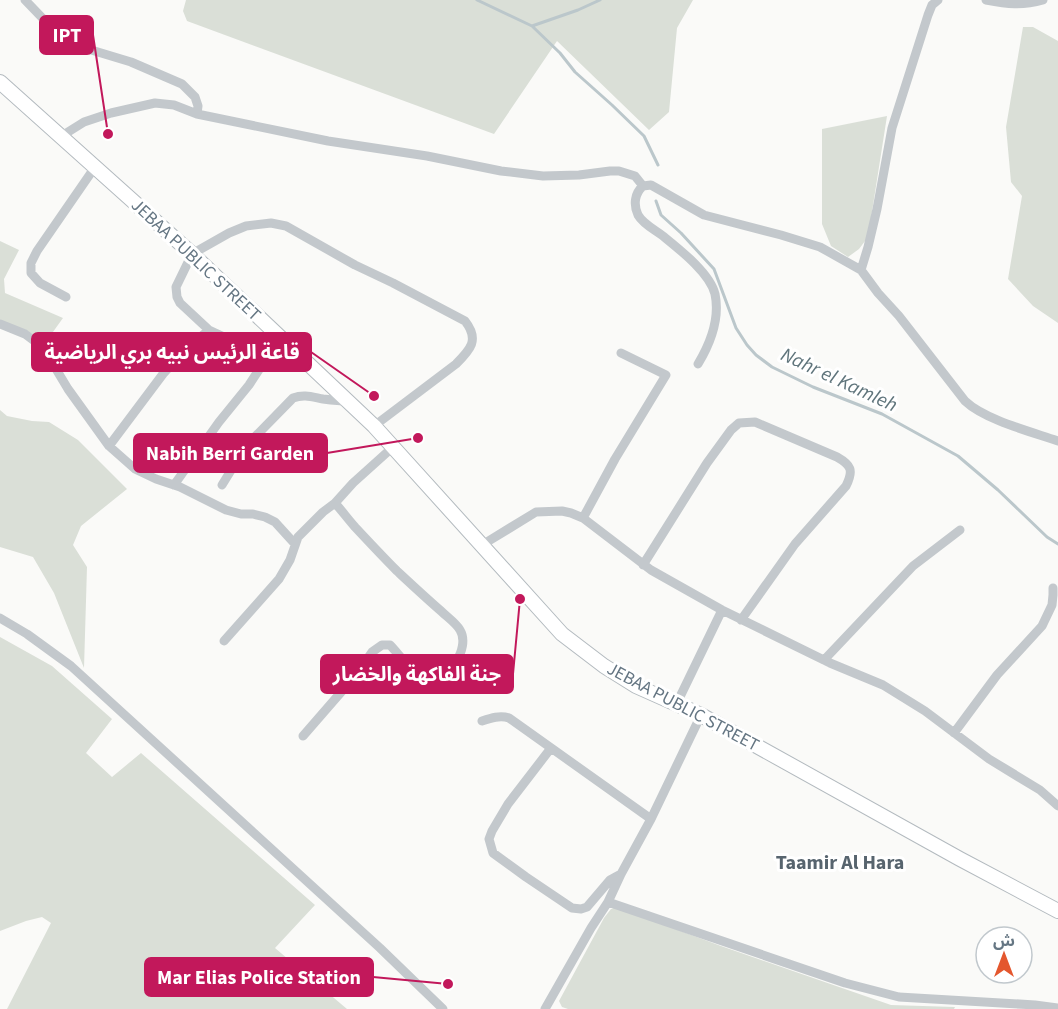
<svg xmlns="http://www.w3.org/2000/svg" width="1058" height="1009" viewBox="0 0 1058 1009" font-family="'Source Sans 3','Noto Sans Arabic',sans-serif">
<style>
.green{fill:#dadfd7}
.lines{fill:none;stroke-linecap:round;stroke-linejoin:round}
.stream{stroke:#bbc7cb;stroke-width:3}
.secondary-casing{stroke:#b3babf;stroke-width:16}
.minor{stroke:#c3c8cc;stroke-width:9}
.secondary{stroke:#fff;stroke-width:14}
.labels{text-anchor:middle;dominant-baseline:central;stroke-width:6;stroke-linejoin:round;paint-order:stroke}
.street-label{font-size:18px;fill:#657683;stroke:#fff}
.water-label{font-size:20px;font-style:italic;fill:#60757c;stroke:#fff}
.neighbourhood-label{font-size:20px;font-weight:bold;fill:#57646e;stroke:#fff}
.leader{fill:none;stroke:#c2185b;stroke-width:2}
.callout-dot{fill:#c2185b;stroke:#fff;stroke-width:2}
.callout{fill:#c2185b;stroke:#c2185b;stroke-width:2}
.callout-label{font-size:20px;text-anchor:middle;font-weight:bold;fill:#fff}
</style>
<rect width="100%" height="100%" fill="#fafaf8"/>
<path class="green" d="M186,0H693L677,28L669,112L649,130L557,41L494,134L187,21L183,11Z
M1023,27H1033L1058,41V323L1033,306L1008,279L1022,196L1011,182L1006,127Z
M887,116L868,237L859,249L848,257L831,246L822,224V129Z
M0,241L19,250L4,279L5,293L63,318L45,343L26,330L0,322Z
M0,410L7,416L32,421L49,422L78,440L127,489L81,526L73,545L87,567L84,668L54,593L33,557L0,547Z
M0,637L52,666L112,719L86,753L112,777L141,753L315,905L275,948L347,1009H7L51,923L42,917L26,921L0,931Z
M616,907L721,946L891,1005L955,1007L954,1009H568L562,1007L559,1001L604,918L611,909Z"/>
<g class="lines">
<path class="stream" d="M477,0L532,26L560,53L575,72L612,105L644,136L658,165
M532,26L578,10L600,0
M656,201L661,215L681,233L714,269L736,328L747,345L756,355L772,367L813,387L882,414L958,456L998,490L1047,537L1058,544"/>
<defs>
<path id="secondary" d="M0,82L192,254L374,426L562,634L604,666L636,686L701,715L960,859L1058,911"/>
</defs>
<use href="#secondary" class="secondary-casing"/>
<path class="minor" d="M25,0L51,27L78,46L131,62L182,84L195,97L198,106L197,114L174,105L155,103L111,113L84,122L60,137
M986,0C1007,4 1022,6 1043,0
M197,114L328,141L427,156L501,171L543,176L579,175L610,171H619L635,176L643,186
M861,270L868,247L877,209L892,128L928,15L932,5L938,0
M66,297L40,283L31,273V263L37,251L95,167
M0,324L25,334L41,346L47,354L68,389L109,446L135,469L156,479L180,487L226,510L241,514H253L265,517L275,522L295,544
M279,337L263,346L246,345L235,342L209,330L180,303L177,297L176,287L192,254L229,233L246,226L271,223L286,226L355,265L393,283L465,321C480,340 470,350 456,364L374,426
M698,364C710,344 720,318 715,294C710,273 679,249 663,236C655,230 643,224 638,215C633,204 635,193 643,186L651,185L704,215L781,235L820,247L861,270L878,293L899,316L965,401C985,420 1032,432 1058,441
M109,446L163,374L185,350L209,330
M174,485L219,422L249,385L268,356L270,348V343
M222,485L246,446L293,398C304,394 312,397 323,399C331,400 339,401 348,401
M583,518L615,459L666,375L621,353
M482,545L536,512L562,511L571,513L583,518L651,570L722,610L830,663L883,685L925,711L989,759L1040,790L1058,806
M643,565L707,463L731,430L739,423L755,422L837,457C851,465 854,470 846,486L795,544L741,620
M0,618L27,634L71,666L380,948L443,1009
M224,641L279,579L290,560L298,537L323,512L335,503
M824,660L913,566L960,530
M676,705L722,610
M482,721C491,718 500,715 509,718L651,819
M954,733L997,675L1042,626L1052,605L1053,595V588
M303,736L356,675L372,652L382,645H390C399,654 415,677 427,679C448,682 471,648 460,630C456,623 447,617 441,611C426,598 411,584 397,571C383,557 369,542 355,527C348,519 342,511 335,503L353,483L393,447
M551,748L508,804L492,831L489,839L493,853L526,877L572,908L581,909L587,907L610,880L621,874
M608,902L845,983L899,997L1035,1005L1058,1008
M545,1009L591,928L608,902L621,874L651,819L701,715"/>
<use href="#secondary" class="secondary"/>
</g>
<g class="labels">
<g class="street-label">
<text transform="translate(196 260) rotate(43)">JEBAA PUBLIC STREET</text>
<text transform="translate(683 707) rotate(28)">JEBAA PUBLIC STREET</text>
</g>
<g class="water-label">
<text transform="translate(839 380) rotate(25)">Nahr el Kamleh</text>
</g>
<g class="neighbourhood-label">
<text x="840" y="863">Taamir Al Hara</text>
</g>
</g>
<path class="leader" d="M108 134L93 35M374 396L311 352M418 438L327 453M520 599L513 674M448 984L373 977"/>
<g class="callout-dot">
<circle cx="108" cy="134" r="6"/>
<circle cx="374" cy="396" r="6"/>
<circle cx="418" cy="438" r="6"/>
<circle cx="520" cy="599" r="6"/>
<circle cx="448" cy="984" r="6"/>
</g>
<g class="callout">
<rect x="40" y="16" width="53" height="38" rx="6"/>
<rect x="32" y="333" width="279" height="38" rx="6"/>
<rect x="134" y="434" width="193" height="38" rx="6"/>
<rect x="321" y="655" width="192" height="38" rx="6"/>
<rect x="145" y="958" width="228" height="38" rx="6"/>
</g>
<g class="callout-label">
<text x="67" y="42">IPT</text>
<text x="172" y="359">قاعة الرئيس نبيه بري الرياضية</text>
<text x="230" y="460">Nabih Berri Garden</text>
<text x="417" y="681">جنة الفاكهة والخضار</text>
<text x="259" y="984">Mar Elias Police Station</text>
</g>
<g transform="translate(1004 955)"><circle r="28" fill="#ffffff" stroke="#c1c8cd" stroke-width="1.5"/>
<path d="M0-4.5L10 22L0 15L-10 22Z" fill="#e4572e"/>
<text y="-9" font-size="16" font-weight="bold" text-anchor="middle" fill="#657683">ش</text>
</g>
</svg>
